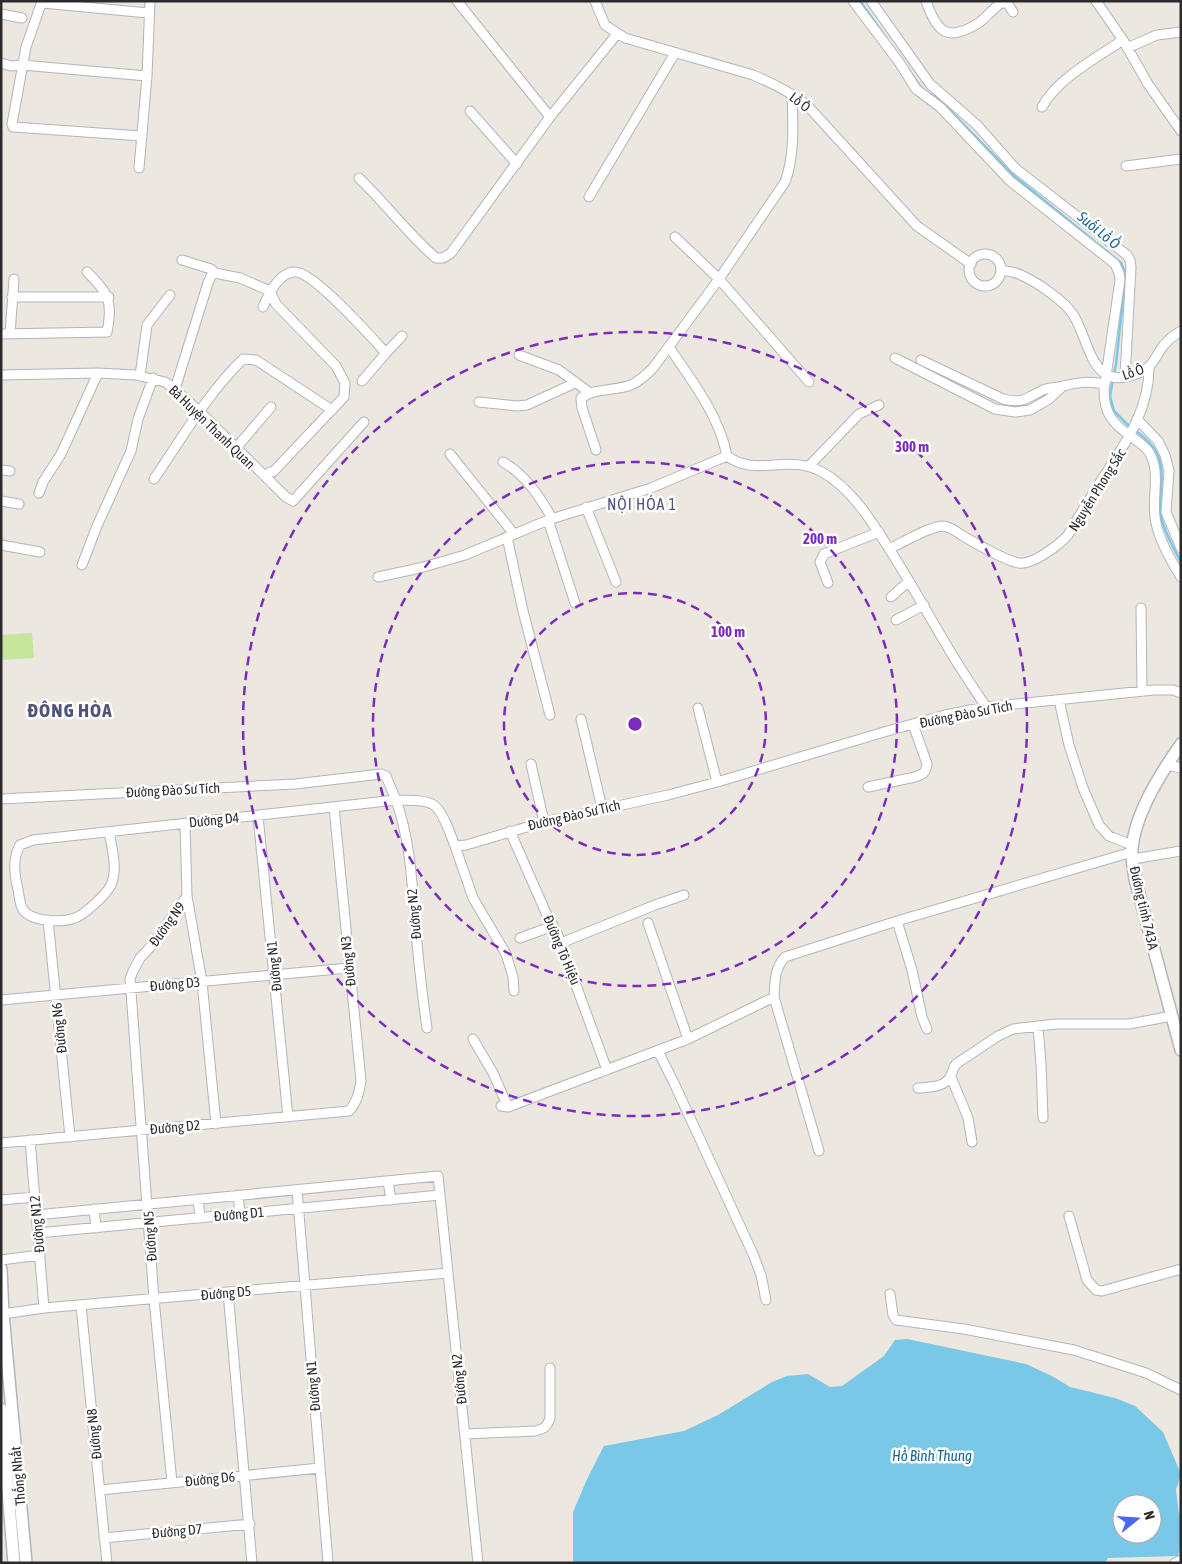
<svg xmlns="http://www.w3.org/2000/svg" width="1182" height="1564" viewBox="0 0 1182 1564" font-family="'Asap Condensed',sans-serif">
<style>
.pitch{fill:#c5e69c}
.water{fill:#79c8e7;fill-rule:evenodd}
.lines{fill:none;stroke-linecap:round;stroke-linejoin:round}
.stream{stroke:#79c8e7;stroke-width:2.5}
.minor-casing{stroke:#b2b5be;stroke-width:11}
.secondary-casing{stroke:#b2b5be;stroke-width:14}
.minor{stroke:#fff;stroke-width:9}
.secondary{stroke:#fff;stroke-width:11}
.ring{fill:none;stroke:#7b2cbf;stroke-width:2.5;stroke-dasharray:9 6}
.labels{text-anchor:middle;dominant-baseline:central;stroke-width:5;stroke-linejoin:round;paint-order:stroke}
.street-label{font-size:14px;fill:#2c2c2c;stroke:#fff}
.water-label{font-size:15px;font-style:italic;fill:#166795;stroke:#fff}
.quarter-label{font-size:16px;letter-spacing:1px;fill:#4f557a;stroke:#fff}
.district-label{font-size:19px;font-weight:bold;letter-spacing:1px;fill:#4f557a;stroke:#fff}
.centre{fill:#7b2cbf;stroke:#fff;stroke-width:2.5}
.ring-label{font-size:15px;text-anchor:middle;font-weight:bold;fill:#7b2cbf;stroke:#fff;stroke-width:5;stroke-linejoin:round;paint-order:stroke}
</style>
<rect width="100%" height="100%" fill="#ece7df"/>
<path class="pitch" d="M32,633L34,658L1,660V635Z"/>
<path class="water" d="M907,1339L1026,1364L1052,1376L1070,1387L1115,1398L1135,1406L1163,1432L1181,1474L1176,1490L1179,1514L1181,1515V1543L1178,1556L1108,1558L1105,1563H573V1512L588,1477L604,1446L684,1431L718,1415L772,1382L787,1376L808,1374L830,1387L842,1386L884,1356L895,1340ZM1122,1504H1152V1534H1122Z"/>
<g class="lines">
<path class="stream" d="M860,1L884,35
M910,72L923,90
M930,94L941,101L1013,175L1121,263L1124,270L1123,299L1116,364L1110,396L1114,411L1130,427
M1135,430C1158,447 1164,461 1161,489C1161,497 1159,505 1160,512C1162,526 1174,550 1181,562"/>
<defs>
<path id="minor" d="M457,1L550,117
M595,1L605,25L625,38L753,75C772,83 790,92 806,104L917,226L971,264
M853,1L899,62L916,89L940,107L1010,181L1115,264L1119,273L1120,280L1104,390C1104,414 1113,424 1132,437C1138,442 1145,446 1149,452C1161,472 1152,495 1155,517C1157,535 1171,561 1181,577
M871,1L930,84L977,125L1015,168L1127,255L1130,260L1131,267L1125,377
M926,1C937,33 948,43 980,22C987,16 993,9 1001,3H1007L1013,12
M1096,1L1123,40L1148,84L1181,131
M1,14L22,18
M1127,48L1157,35L1181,32
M1,63L11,66L22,65L147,76
M1042,107C1057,79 1096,58 1123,40
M470,111L517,164
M142,136L13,127L12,124L26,47L41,4L43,3L148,13
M1126,166L1181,159
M139,168L147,76L150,1
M359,178C386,204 408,234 436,258H443L451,253L550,117L617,34
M589,197L675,53
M675,237L719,279L809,382
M969 270a16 16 0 1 1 32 0a16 16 0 1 1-32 0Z
M182,260L211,269L215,273L240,278L270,291
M1001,270C1008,271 1016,272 1023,276C1038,283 1066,302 1074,316C1091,345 1092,395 1141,372C1153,366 1156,356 1163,346C1168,340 1174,335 1181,331
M270,291L276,304L336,366L345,383L344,397L273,472H270
M12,297H109
M263,307C268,295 279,272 295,272C314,272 371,337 386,353L362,381
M1,334L107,332C113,302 109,293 87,272
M10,334L14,279
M386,353L402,336
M519,355L559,370L590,393
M895,358L995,409L1015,412L1030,410L1049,399L1063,386
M921,360L1003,399C1024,404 1026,398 1043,390C1049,387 1057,388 1063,386C1080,382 1088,381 1105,384
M1,375L98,373L136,375L165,382L175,389L200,412L286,497L293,501L364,422
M140,376L147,325L170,295
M175,389L208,283L211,276L215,273
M479,402L517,406L527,405L575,383
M1137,419L1158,441L1165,455L1169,471L1166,512L1181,548
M236,448L271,407
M596,450L582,408L581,398C594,388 615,391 631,385C640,381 646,375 653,368L719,279L785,182C795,155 793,123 792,94
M450,454L514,534
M727,456C757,478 787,453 822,472C853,489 874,525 893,555C912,585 929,616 947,646C959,667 973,687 986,707
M503,462C526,475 539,496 552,518
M809,466L859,414L879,405
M1,470L10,471
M154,479C182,438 208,393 243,359L256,360L332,410
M39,493L43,482L61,454L98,373
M1,501L19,504
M586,507L616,582
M548,520L575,603
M507,537L523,611L550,715
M1,545L40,552
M889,549C904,542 926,528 942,526C950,526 957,532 963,536C975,543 1006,561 1019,563C1033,565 1059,545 1068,535C1077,520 1086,504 1096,489C1120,450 1149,415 1149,368
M82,565L97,526L131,451L138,419L153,378
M378,577L420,568L465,555L548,520L651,488L727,456C719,415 692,381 669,347
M828,583L820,562L824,554L879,532
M891,597L909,581
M1141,608L1142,691
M896,620L924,605
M1059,700L1069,745L1083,788L1099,825L1109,836L1132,845
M698,708L717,782
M581,719L602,808
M531,764L544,822
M1168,765L1181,768
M868,787L915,777C923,774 926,773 927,764L913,724
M1,799L295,784L381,774L386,776L396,800C407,801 422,799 432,804C442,808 451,836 455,846L466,845L544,822L668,795L717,782L884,732L945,715L986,707L1154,690H1173L1181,693
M258,816L288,1117
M510,831L546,913L557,933L607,1070
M109,832C112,848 118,869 111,885C106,895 85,914 75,918C61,923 29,922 22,908C19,901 19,892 17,885C14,871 13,858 20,845L33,840L396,800C410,840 412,880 415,921C418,957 422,993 427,1028
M455,846L473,898L506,954L513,977L514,991
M1133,859L1181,851
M187,896L202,982L216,1124
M48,920L70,1137
M897,921L912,970L922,1017L927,1029
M648,923L688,1039
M520,938L553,926
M561,943L655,905L684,895
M1,1000L349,968
M1038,1027L1041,1064L1043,1118
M473,1039L493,1073L508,1107
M658,1051L674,1083L753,1254L761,1275L766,1300
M951,1077L968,1118L972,1142
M918,1088C929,1087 946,1088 951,1075C953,1071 953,1068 956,1064L998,1036L1013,1029L1056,1024H1129L1172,1016
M501,1106L508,1107L688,1039L774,997
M30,1140L44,1308
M1,1143L349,1111C357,1102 359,1093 361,1081L334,807
M819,1151L774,997C775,982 774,969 785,957L897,921L1132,852
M388,1181L391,1200
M297,1190L328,1563
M238,1195L240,1214
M198,1199L200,1218
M1,1200L35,1197
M94,1209L96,1228
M36,1215L438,1176L478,1563
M1069,1216L1087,1280L1096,1290L1102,1291L1181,1269
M38,1233L440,1195
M1,1260L40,1255
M228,1292L252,1563
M890,1294L893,1315L896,1320L964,1329L1074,1350L1146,1373L1181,1390
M81,1306L107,1563
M3,1314L44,1308L448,1273
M465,1434L535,1431C544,1429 547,1427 550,1418V1368
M172,1483L154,1299L130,979L133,971L140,958L153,944L187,896L185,824
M100,1490L320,1468
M104,1538L250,1524
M1175,1563L1181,1560"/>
<path id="secondary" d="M1181,744C1161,773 1135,813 1132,849C1131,859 1134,870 1135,879L1181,1050
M1,1269L3,1314L26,1563
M1,1409L14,1563"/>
</defs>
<use href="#minor" class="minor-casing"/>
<use href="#secondary" class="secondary-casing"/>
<use href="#minor" class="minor"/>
<use href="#secondary" class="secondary"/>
</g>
<g class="ring">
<circle cx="635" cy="724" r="131"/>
<circle cx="635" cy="724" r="262"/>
<circle cx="635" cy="724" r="392"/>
</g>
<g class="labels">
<g class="street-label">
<text transform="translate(800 102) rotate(37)">Lồ Ô</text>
<text transform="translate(1133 372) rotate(-19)">Lồ Ô</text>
<text transform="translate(212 427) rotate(44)">Bà Huyện Thanh Quan</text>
<text transform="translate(1097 490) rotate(-58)">Nguyễn Phong Sắc</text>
<text transform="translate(966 714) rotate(-11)">Đường Đào Sư Tích</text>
<text transform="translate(173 790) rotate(-3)">Đường Đào Sư Tích</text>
<text transform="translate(574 815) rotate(-13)">Đường Đào Sư Tích</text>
<text transform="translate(214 820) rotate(-6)">Dường D4</text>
<text transform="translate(1144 908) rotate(77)">Đường tỉnh 743A</text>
<text transform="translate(414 914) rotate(-95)">Đướng N2</text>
<text transform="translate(167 924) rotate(-54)">Đường N9</text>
<text transform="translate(562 950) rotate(67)">Đường Tô Hiệu</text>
<text transform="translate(348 961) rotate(-96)">Đường N3</text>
<text transform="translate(274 966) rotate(-96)">Đường N1</text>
<text transform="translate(175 984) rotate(-5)">Đường D3</text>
<text transform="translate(59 1028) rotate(-96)">Đường N6</text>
<text transform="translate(175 1127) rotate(-5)">Đường D2</text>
<text transform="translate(239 1214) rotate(-5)">Đướng D1</text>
<text transform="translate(37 1224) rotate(-95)">Đường N12</text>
<text transform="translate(150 1236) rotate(-94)">Đường N5</text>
<text transform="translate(226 1293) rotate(-5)">Đướng D5</text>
<text transform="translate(459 1379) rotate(-96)">Đướng N2</text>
<text transform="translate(313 1386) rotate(-95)">Đướng N1</text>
<text transform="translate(94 1434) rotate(-96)">Đướng N8</text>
<text transform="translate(18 1476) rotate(-95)">Thống Nhất</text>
<text transform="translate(210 1479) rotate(-6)">Đường D6</text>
<text transform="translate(177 1531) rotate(-5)">Đường D7</text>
</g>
<g class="water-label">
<text transform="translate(1099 230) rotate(39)">Suối Lồ Ồ</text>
<text x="932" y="1455">Hồ Bình Thung</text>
</g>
<g class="quarter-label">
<text x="642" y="504">NỘI HÓA 1</text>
</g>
<g class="district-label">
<text x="70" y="710">ĐÔNG HÒA</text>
</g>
</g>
<circle cx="635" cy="724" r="8" class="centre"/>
<g class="ring-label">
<text x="912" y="452">300 m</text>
<text x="820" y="544">200 m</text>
<text x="728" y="637">100 m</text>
</g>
<rect width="1182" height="1564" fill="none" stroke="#2c2c2c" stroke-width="5"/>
<g transform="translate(1137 1519) rotate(73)"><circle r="24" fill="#ffffff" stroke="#ababab"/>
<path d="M0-4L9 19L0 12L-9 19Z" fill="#4a65ef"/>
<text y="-8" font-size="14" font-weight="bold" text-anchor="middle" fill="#2c2c2c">N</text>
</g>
</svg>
